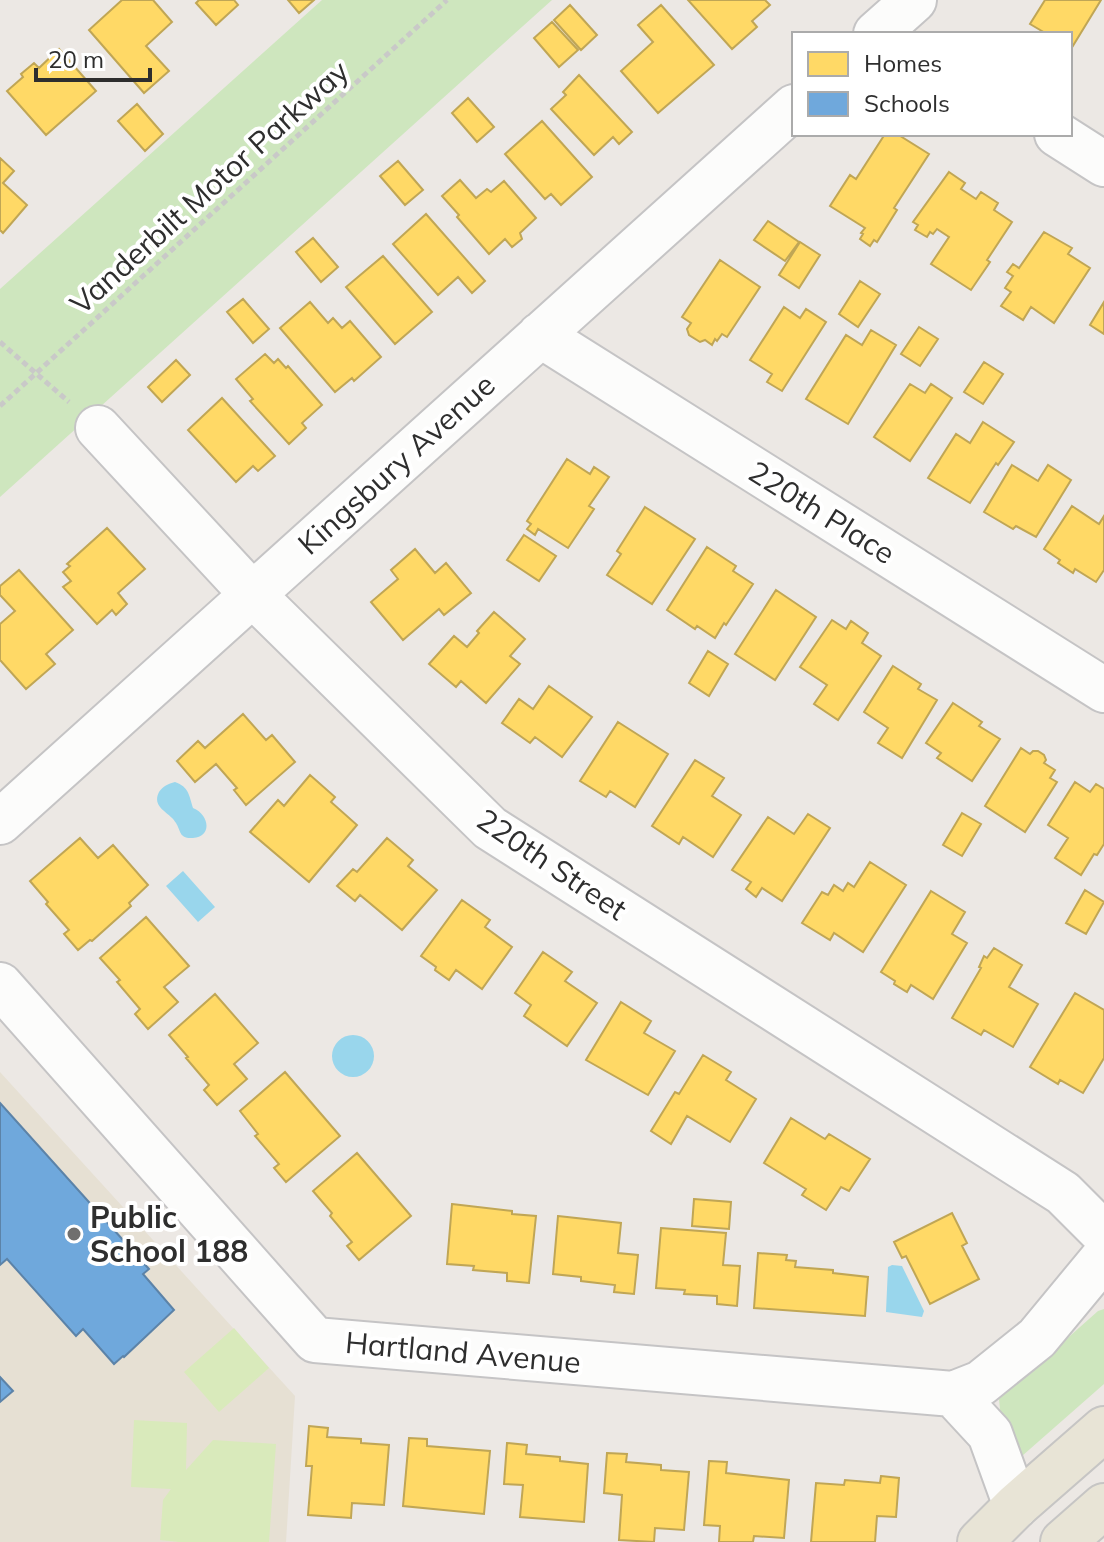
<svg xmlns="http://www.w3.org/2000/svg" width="1104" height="1542" viewBox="0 0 1104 1542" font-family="Mulish,sans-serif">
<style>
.education{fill:#e6e0d3}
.green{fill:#cee6be}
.pitch{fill:#d9eabb}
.water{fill:#99d6ec}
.homes{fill:#ffd966;stroke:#c0a655;stroke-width:2}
.schools{fill:#6fa8dc;stroke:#5c83a8;stroke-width:2}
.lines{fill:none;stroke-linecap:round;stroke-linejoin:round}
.minor-casing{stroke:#c5c4c5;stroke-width:48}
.primary-casing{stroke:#c6c5c4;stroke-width:48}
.path{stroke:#c9c9c8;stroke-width:5;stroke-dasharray:6 4;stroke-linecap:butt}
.minor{stroke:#fcfcfb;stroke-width:44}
.primary{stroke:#e8e4d6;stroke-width:44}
.poi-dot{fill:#706f6e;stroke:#fff;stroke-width:3}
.labels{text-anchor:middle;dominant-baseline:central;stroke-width:8;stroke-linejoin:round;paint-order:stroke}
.street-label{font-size:30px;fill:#2e2e2e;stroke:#fff}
.poi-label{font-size:30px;font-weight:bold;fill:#2e2e2e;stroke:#fff;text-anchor:start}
</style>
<rect width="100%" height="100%" fill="#ece8e4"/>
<path class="education" d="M0,1072L295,1396L286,1542H0Z"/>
<path class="green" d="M322,0H552L0,497V289Z
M1104,1309V1384L1022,1456L1016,1454L1001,1419L999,1399L1098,1311Z"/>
<path class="pitch" d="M234,1328L269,1368L219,1412L184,1372Z
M134,1420L187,1423L186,1470L213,1440L276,1444L269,1542H179L160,1540L163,1500L171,1489L131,1487Z"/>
<path class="water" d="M175,782C189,787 189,795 193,808C210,815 212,837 193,838C179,839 181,831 176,823C170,812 151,808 159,792C163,786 168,784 175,782Z
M183,871L215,907L198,922L166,886Z
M332 1056a21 21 0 1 1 42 0a21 21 0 1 1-42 0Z
M892,1265L902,1266L924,1311L922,1317L886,1312L888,1267Z"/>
<path class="homes" d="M122,0H153L172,22L146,46L169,71L144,93L89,30Z
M199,0H234L238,5L216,25L196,3Z
M288,0H314L299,13Z
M688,0H765L770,5L752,21L757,27L732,49Z
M1045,0H1101L1071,49L1070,34H1047L1030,24Z
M570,5L597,35L581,50L554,20Z
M661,5L714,65L658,113L621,71L653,42L638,25Z
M552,22L578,50L559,67L534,38Z
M59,49L96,91L46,135L7,91L23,77L21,74L34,63L39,68Z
M579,75L632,132L619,144L613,137L594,155L551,109L566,95L563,92Z
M468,98L494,127L477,142L452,113Z
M137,104L163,134L145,151L118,121Z
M542,121L592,177L561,205L551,194L545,199L505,154Z
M885,134H897L929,154L894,208L897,210L877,242L874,240L870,246L860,239L863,234L861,233L865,228L830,206L850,175L856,179Z
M0,158L14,171L3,183L27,205L3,233L0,230Z
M398,161L423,190L405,205L380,176Z
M949,172L965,183L961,189L976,199L981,192L998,203L994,210L1012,222L987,260L990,262L971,290L931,264L949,237L937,229L933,234L930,232L927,237L915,230L918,225L913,222Z
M460,180L476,198L487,189L491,192L504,181L536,218L520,233L522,239L512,247L505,239L489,254L457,217L459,215L442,196Z
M426,214L485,281L472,293L458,277L438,295L393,244Z
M768,221L799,242L785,261L754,240Z
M1044,232L1072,248L1068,254L1090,268L1054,323L1031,307L1023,320L1001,306L1011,292L1005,288L1013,276L1007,272L1013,264L1019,268Z
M313,238L338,267L321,282L296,252Z
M800,242L820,255L799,288L779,275Z
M383,256L432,312L395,344L346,287Z
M720,260L760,287L727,337L722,334L717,341L715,339L712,345L705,340L700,342L689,335L687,329L691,323L682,317Z
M860,281L880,294L858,327L839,314Z
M243,299L269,329L253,343L227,312Z
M310,302L328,323L333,318L342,328L350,321L381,357L354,381L352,378L335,392L280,328Z
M1104,302V334L1090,325Z
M784,307L800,318L806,309L826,322L782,391L767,382L772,374L750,360Z
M919,327L938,339L920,366L901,354Z
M871,330L896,345L848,424L806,399L846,335L862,345Z
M265,354L274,363L278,359L286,368L288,366L322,405L302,423L306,428L289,444L250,401L253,399L236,379Z
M176,360L190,375L162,402L148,387Z
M984,362L1003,374L983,404L964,392Z
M910,384L925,393L931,384L952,398L910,461L874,437Z
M222,398L275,456L258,471L253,466L236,482L188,430Z
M983,422L1014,442L998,465L996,463L970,503L928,478L956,434L970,443Z
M567,459L590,474L594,467L609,477L589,506L594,509L568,548L538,529L535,535L527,529L531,524L527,521Z
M1012,465L1038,481L1048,465L1071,480L1036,537L1016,526L1013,529L984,512Z
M1072,506L1099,524L1104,516V570L1096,582L1075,569L1073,573L1058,563L1060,560L1044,549Z
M645,507L695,539L652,604L607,575L621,554L617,551Z
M107,528L145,569L118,593L127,604L116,615L112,610L97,624L63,587L71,581L63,572L70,566L67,564Z
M524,535L556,556L539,581L507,560Z
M707,547L736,566L733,571L753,584L726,625L724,623L715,638L697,626L695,629L667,610Z
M415,549L435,573L446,563L471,593L444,615L439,609L403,640L371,602L398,579L391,570Z
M19,570L73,630L46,654L55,664L26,689L0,660V624L15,611L0,595V586Z
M776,590L816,617L775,680L735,654Z
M494,612L525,639L510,656L520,664L486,703L461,681L456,687L429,664L454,636L467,647L479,633L477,631Z
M832,620L846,629L851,621L868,633L862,643L881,656L838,720L814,704L827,685L800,667Z
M708,651L728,664L709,696L689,683Z
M893,666L921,684L918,689L937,700L902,758L878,743L888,728L864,712Z
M549,686L592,717L562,757L535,737L530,743L502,723L519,699L533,709Z
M953,703L982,722L979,726L1000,739L972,781L937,758L941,753L926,743Z
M243,714L266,740L272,735L295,762L246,805L234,790L237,788L216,764L195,782L177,761L198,741L205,748Z
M618,722L668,754L635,807L610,791L606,797L580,781Z
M1021,748L1030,754L1033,751H1038L1044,755L1046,760L1044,763L1055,770L1050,778L1057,782L1025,832L985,806Z
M695,760L724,778L712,796L741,815L713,857L683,837L679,844L652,826Z
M310,775L335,797L331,802L357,825L309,882L250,832L278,800L284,806Z
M1075,782L1090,792L1096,784L1104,789V844L1097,855L1094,854L1081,875L1055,858L1068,838L1048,825Z
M962,813L981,824L962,856L943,845Z
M808,814L830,828L782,901L762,888L756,897L746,889L751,882L732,870L768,817L794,834Z
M80,838L98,858L113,845L148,885L129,903L131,906L92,941L90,940L78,950L64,934L69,930L46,904L48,902L30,881Z
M387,838L413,860L408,866L437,890L402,930L360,895L355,901L337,886L353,869L357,872Z
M870,862L906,885L863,952L834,933L830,940L802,923L822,892L828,895L834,885L843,891L848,883L854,887Z
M1085,890L1104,902L1086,934L1066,923Z
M931,891L965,912L952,934L967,943L933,999L911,985L907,992L894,984L895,981L881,972Z
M462,900L490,920L485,927L512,947L482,989L456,970L449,980L435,970L436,967L421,956Z
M146,917L189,966L164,987L178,1002L148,1029L135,1014L140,1009L117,982L120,980L100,958Z
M994,948L1022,965L1009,987L1038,1004L1013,1047L984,1030L981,1035L952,1018L981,968L979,967L984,956L987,958Z
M543,952L572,972L565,981L597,1003L567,1046L524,1016L531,1005L515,993Z
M1075,993L1104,1010V1058L1083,1093L1060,1080L1058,1084L1030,1067Z
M215,994L258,1043L234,1064L247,1079L217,1105L204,1090L209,1085L186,1058L188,1057L169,1035Z
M621,1002L651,1021L644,1033L675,1051L648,1095L586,1060Z
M703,1055L731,1072L726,1080L756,1099L730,1142L687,1116L671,1144L651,1131L675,1092L679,1094Z
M285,1072L340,1136L286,1182L274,1168L279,1164L255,1136L258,1134L240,1111Z
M791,1118L825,1139L829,1134L870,1159L849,1191L841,1187L826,1210L802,1195L806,1189L764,1163Z
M357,1153L411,1216L359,1260L347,1246L352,1242L330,1216L332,1213L313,1191Z
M694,1199L731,1202L729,1229L692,1226Z
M452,1204L512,1211V1214L536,1216L529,1283L507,1281V1273L473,1270L474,1266L447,1264Z
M952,1213L967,1243L962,1246L979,1279L930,1304L906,1256L902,1258L894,1242Z
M558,1216L621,1223L618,1253L638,1255L634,1294L614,1292L615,1285L581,1281V1277L553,1274Z
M661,1228L726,1233L723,1265L740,1266L737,1306L717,1304V1296L684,1294L685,1290L656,1288Z
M758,1253L787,1255L786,1260L796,1261L795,1267L833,1270V1273L868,1277L865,1316L754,1308Z
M309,1426L328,1428L327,1437L361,1439V1443L389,1445L384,1505L352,1503L351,1518L308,1515L312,1466H306Z
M409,1438L427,1439V1446L490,1451L484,1514L403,1506Z
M507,1443L527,1445L526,1454L560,1457V1461L588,1464L584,1522L520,1517L523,1485L504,1484Z
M607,1453L627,1454L626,1462L661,1465V1470L689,1472L684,1530L655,1528L654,1542L619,1540L622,1495L604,1493Z
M709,1461L727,1462L726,1473L789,1480L784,1538L754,1536L753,1542H719L720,1526L704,1525Z
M881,1476L899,1478L896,1517L877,1516L875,1542H811L816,1483L844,1485L845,1480L880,1483Z"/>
<path class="schools" d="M0,1103L149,1269L143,1274L174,1310L124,1357L123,1356L114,1364L83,1329L76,1336L7,1259L0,1265Z
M0,1377L13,1391L0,1402Z"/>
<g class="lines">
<defs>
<path id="minor" d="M876,34L914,0
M1057,134L1104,164
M540,335L1104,690
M98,428L252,594L490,828L1063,1193L1104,1234
M0,822L794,107
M0,985L315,1340L953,1394L990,1434L1016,1506
M953,1394L981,1383L1037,1338L1104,1257"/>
<path id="primary" d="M980,1542L1016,1506L1104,1429
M1063,1542L1104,1506"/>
</defs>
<use href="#minor" class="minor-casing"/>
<use href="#primary" class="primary-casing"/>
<path class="path" d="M0,342L69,402
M0,406L447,0"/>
<use href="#minor" class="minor"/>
<use href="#primary" class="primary"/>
</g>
<circle class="poi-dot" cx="74" cy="1234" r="8"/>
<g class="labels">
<g class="street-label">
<text transform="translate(209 187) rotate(-42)">Vanderbilt Motor Parkway</text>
<text transform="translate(396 464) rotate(-42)">Kingsbury Avenue</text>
<text transform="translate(822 512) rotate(32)">220th Place</text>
<text transform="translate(552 864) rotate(34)">220th Street</text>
<text transform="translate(463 1352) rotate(5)">Hartland Avenue</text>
</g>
<g class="poi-label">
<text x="90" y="1217">Public<tspan x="90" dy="34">School 188</tspan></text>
</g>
</g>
<rect x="792" y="32" width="280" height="104" fill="#ffffff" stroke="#ababab" stroke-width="2"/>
<rect x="808" y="52" width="40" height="24" fill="#ffd966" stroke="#ababab" stroke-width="2"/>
<text x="864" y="72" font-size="24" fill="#2e2e2e">Homes</text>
<rect x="808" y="92" width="40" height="24" fill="#6fa8dc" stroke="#ababab" stroke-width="2"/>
<text x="864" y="112" font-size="24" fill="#2e2e2e">Schools</text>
<path d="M36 68v12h114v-12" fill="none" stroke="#2e2e2e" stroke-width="4"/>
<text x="48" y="68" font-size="24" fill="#2e2e2e" stroke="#ffffff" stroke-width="6" paint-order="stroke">20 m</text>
</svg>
